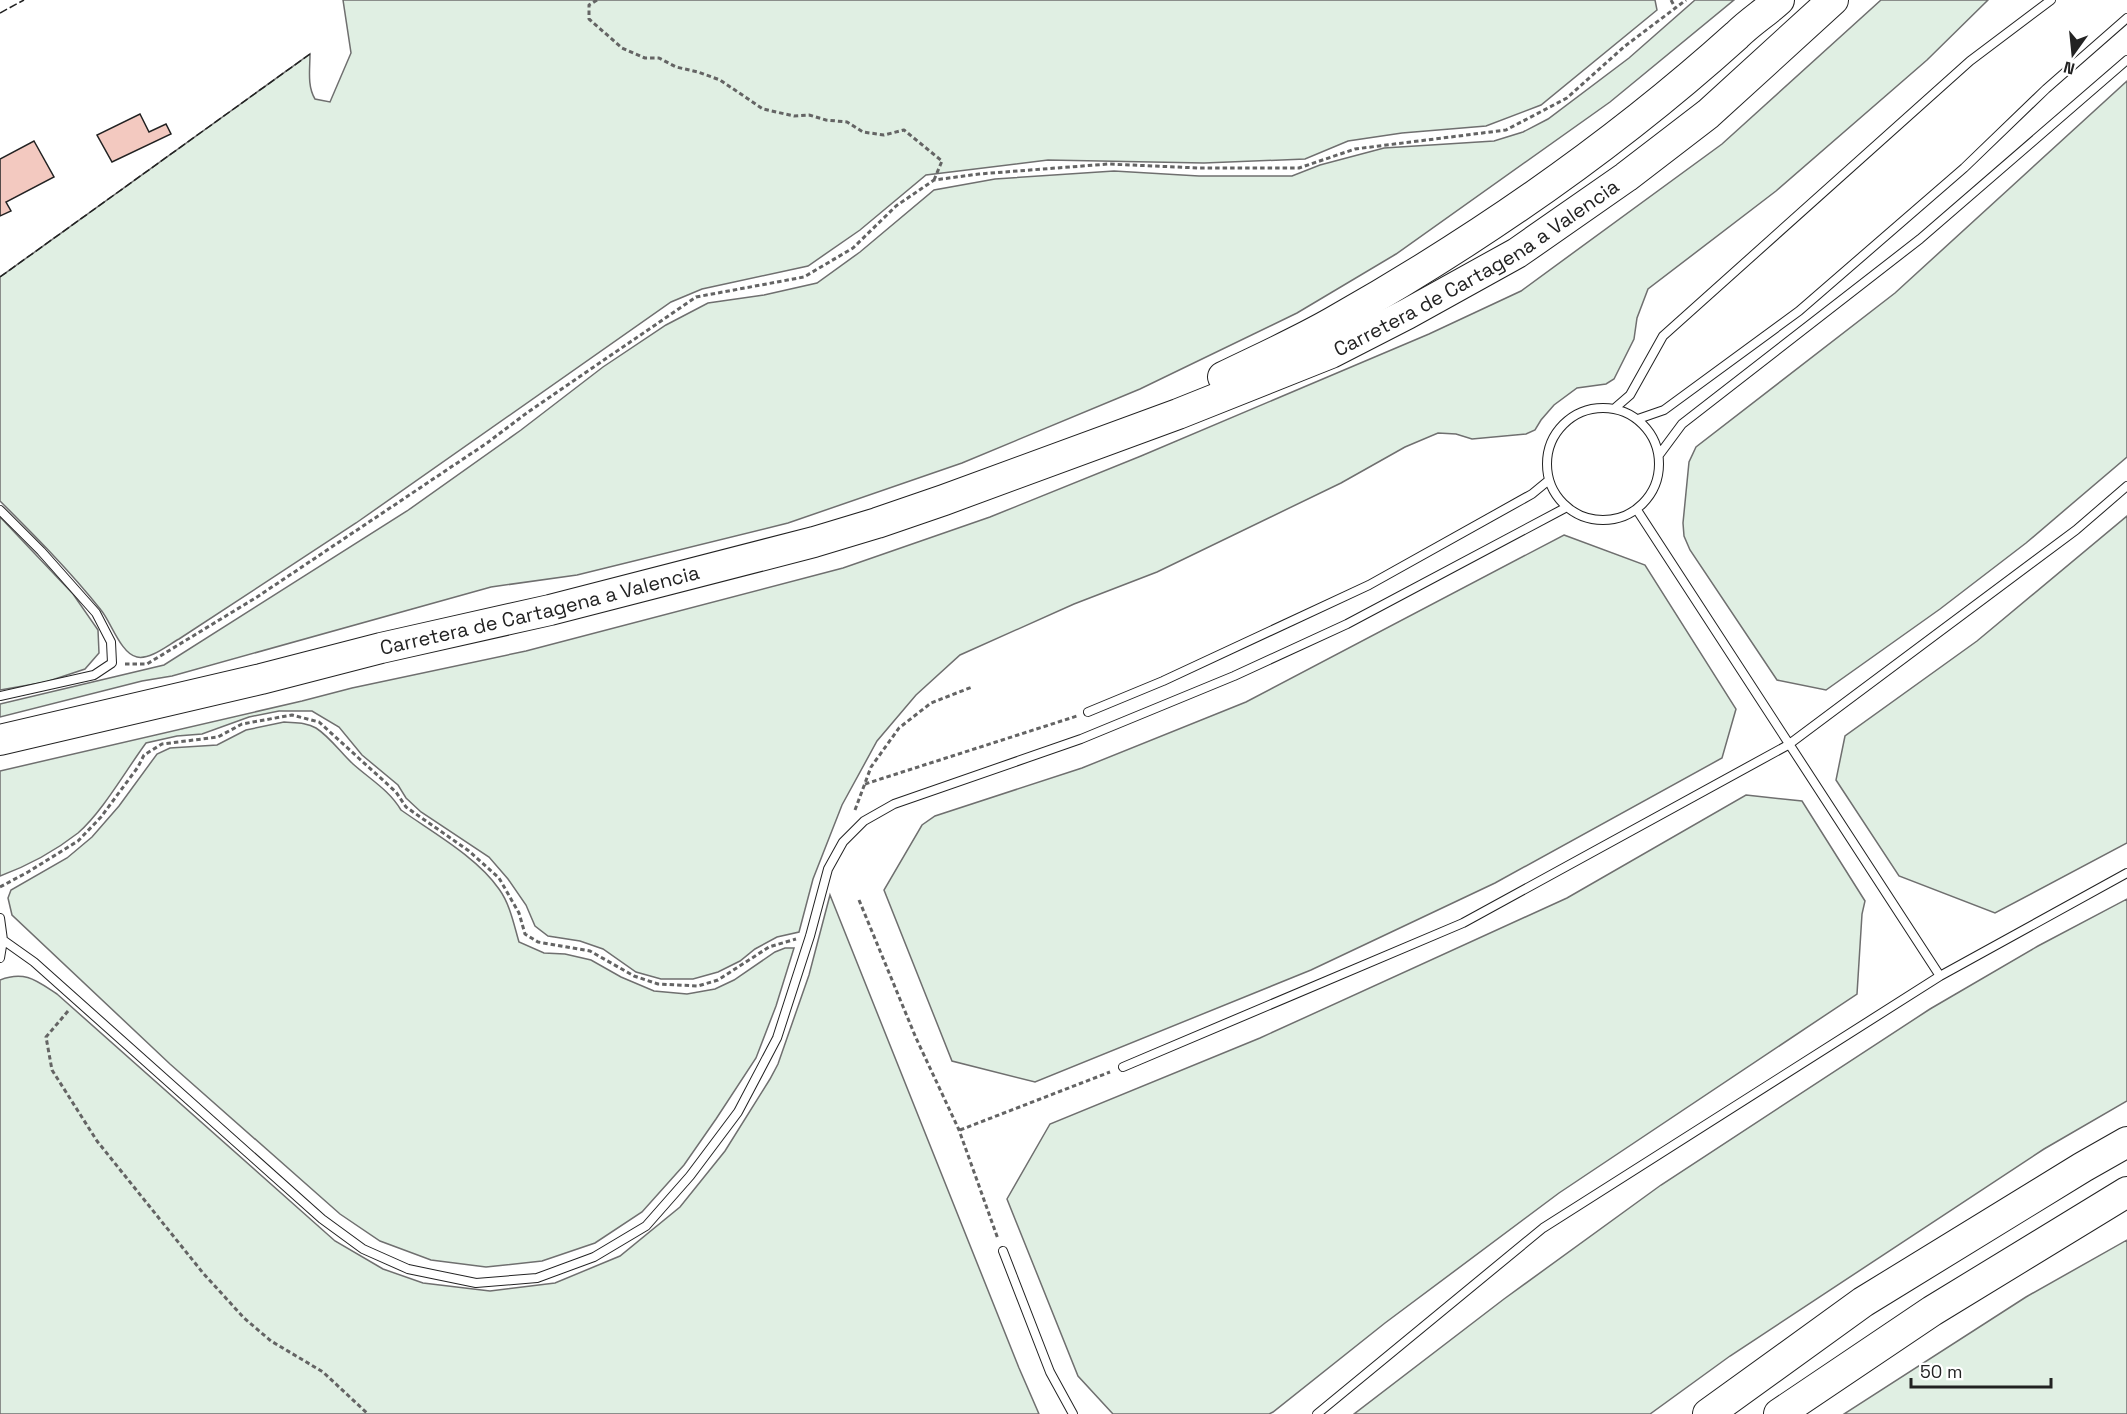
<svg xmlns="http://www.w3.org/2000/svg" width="2127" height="1414" viewBox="0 0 2127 1414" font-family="'Space Grotesk',sans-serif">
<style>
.green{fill:#e0efe3;stroke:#6f6f6f;stroke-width:1.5}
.building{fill:#f3c9c0;stroke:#222;stroke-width:1.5}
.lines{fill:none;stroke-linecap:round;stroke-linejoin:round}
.lane-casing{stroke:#222;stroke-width:10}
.highway-casing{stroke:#222;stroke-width:32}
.path{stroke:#646464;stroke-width:3;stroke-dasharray:4.5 3;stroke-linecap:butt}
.lane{stroke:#fff;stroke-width:8}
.highway{stroke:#fff;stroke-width:30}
.fence{stroke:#222;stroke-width:1.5;stroke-dasharray:8 3;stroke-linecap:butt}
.labels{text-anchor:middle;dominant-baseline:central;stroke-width:4.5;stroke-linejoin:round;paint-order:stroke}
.street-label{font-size:20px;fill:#222;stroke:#fff}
</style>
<rect width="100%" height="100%" fill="#fff"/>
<path class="green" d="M343,0H1655L1657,10L1541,105L1486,126L1402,133L1348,141L1305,159L1204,163L1048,160L926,175L860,230L808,266L702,289L671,302L356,523L179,639C168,645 150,660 137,657C121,654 111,622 101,610C70,571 35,536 0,501V277L310,54C310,69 307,86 315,99L330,102L351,53Z
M1695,0H1734L1610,102L1396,254L1297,313L1140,389L962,463L788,523L577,575L491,587L172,676L142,681L0,717V704L164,665L407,511L521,430L603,367L666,325L708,303L764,295L817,283L860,252L934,190L995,179L1114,171L1199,176H1292L1320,165L1384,148L1494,141L1523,132L1548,119L1629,58Z
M1881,0H1988L1927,60L1776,191L1648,289L1637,318L1634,339L1614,379L1606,384L1577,388L1554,405L1541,420L1535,430L1526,434L1472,439L1456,434L1438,433L1405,447L1341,483L1157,572L1074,604L960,655L916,695L877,741L842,805L813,879L799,932L777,937L755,949L740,961L718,972L693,979H661L636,972L603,949L580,941L548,936L535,926L526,905L508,879L489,857L421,812L406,798L398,785L362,755L339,727L312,711H279L249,717L202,734L177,736L146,743C126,770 103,811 78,833C55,851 27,866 0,876V771L302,701L352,688L526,651L843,568L990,517L1141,456L1429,334L1521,291L1722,144Z
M2127,81V457L2026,543L1940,609L1826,690L1777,680L1690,550L1684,536L1683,523L1689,462L1696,447L1895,293Z
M2127,516V843L1995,913L1899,876L1836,780L1845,736L1977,641Z
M0,517L73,594L98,630L99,653L85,669L46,682L0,690Z
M1564,535L1645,565L1736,709L1722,758L1495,883L1311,970L1035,1082L952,1061L884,890L922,825L935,816L1082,768L1246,702Z
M284,722C295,723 306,722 316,728C330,737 341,753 353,764C371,780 389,790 401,810C432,832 477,857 499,889C510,904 514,925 519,942L544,953L565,954L591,960L621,977L654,991L687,994L715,989L734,980L775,952L785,948H794L776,1006L756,1058L716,1119L684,1165L642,1212L595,1243L542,1261L486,1267L431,1260L380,1241L340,1214L170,1064L12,915L8,898L11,890L67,858L92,837L119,806L157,754L170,748L217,745L246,730Z
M1746,795L1802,801L1865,901L1862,914L1857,994L1559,1193L1385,1323L1273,1412L1269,1414H1113L1078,1376L1007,1199L1050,1124L1260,1038L1567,898Z
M830,895L1019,1368L1039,1414H0V980C25,970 37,981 57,994L335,1241L383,1269L423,1283L490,1291L555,1283L620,1256L680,1207L725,1151L770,1079L778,1064L809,975Z
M2127,899V1101L2044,1149L1730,1356L1650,1414H1354L1504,1299L1661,1185L1930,1009L2038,946Z
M2127,1240V1414H1844L2026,1297Z"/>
<path class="building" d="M140,114L149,132L166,124L171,134L112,162L97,135Z
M34,141L54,177L6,202L11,211L0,216V159Z"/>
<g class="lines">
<defs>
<path id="lane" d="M1547 464a56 56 0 1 1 112 0a56 56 0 1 1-112 0Z
M1615,408L1630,395L1663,336L1970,61L2051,0
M1638,419L1664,410L1799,311L1964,168L2046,89L2127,18
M1659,455L1682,424L1920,239L2127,60
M0,510L41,551L96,613L111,642L112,663L94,675L0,696
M1637,510L1940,976
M1088,712L1163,681L1369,585L1532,494L1549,480
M0,918L3,940L0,958
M3,940L34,962L322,1219L363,1249L408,1269L476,1283L537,1278L594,1257L646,1226L690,1176L738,1112L777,1038L810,936L828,869L843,842L864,821L894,804L1081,739L1234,676L1347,624L1567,507
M1123,1067L1463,923L1788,745L2076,530L2127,486
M1003,1251L1050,1372L1073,1414
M1317,1414L1543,1228L1940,976L2127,873"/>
<g id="highway">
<path d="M1223,377C1260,359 1298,342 1333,322C1478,240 1614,146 1737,35C1750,22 1766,12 1779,0"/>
<path id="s1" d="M0,740L261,679L381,648L550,610L814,542L877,523L944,500L1178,414L1331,353L1407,314L1517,253L1626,177L1708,114L1833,0"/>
<path d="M1708,1414L1863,1302L2083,1167L2127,1142"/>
<path d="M1779,1414L1932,1311L2127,1192"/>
</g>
</defs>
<use href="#lane" class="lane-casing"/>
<use href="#highway" class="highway-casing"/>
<path class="path" d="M597,0L589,5V19L622,48L645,58H659L676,67L698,72L720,80L763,109L794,116L809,115L826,120L847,122L863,132L884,135L904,130L942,161L934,180
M1671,0L1676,9
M125,664H147L257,597L487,443L528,412L696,297L804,277L853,248L896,206L934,180L979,174L1108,164L1199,168H1299L1355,149L1506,130L1567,98L1625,46L1686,0
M865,784L1077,716
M855,810L871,767L899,728L931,703L972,687
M0,887L28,872L78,841L101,817L138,767L144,755L162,744L218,737L242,724L292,715L319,722L396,792L406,807L469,851L499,878L519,913L525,934L538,942L590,951L634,976L658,984L698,986L718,980L769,947L796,939
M859,900L916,1038L959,1130L998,1239
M68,1011L46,1037L52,1070L97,1141L203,1273L244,1318L271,1341L323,1372L368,1414
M960,1130L1110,1072"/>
<use href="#lane" class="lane"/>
<use href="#highway" class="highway"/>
<path class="fence" d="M0,13L24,0
M0,277L310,54"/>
</g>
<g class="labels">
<g class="street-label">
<text stroke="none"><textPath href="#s1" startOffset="1557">Carretera de Cartagena a Valencia</textPath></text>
<text stroke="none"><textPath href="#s1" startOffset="555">Carretera de Cartagena a Valencia</textPath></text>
</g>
</g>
<g transform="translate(2073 54) rotate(195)" stroke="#ffffff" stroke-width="4.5" paint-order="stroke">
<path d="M0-4.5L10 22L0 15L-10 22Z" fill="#222222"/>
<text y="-9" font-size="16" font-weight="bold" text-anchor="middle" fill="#222222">N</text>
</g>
<path d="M1911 1378v9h140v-9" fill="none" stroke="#222222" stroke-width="3"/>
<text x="1920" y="1378" font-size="18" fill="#222222" stroke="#ffffff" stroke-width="4.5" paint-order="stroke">50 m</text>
</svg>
